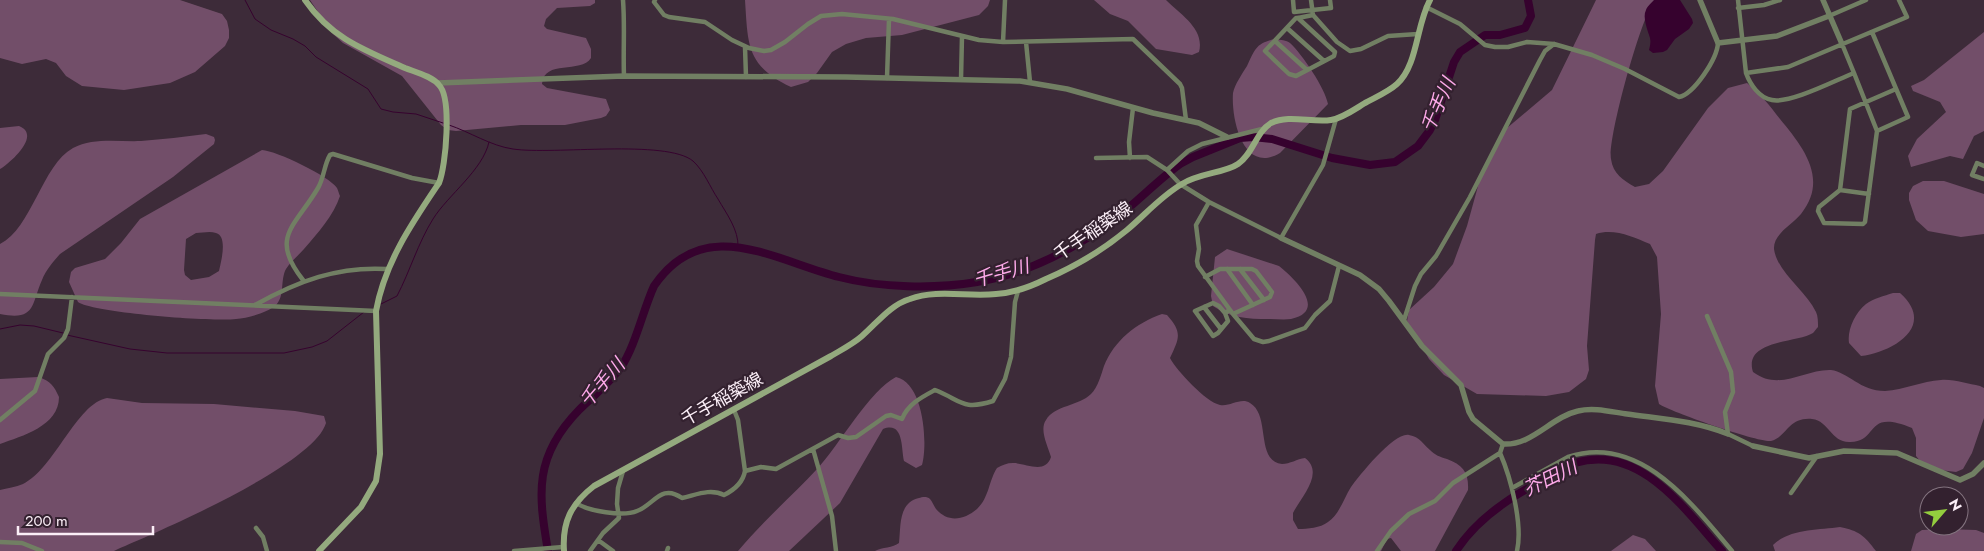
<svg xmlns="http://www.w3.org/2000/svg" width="1984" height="551" viewBox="0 0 1984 551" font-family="Jost,'Noto Sans JP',sans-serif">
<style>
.green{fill:#724e69;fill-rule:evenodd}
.water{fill:#36022e}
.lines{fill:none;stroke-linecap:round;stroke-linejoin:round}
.stream{stroke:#36022e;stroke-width:1}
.river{stroke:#36022e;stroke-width:8}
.minor{stroke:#717f63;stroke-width:4.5}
.tertiary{stroke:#717f63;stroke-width:5.5}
.secondary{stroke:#94aa7e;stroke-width:6}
.labels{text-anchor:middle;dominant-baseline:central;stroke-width:4.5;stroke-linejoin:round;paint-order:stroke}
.street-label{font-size:18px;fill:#fbeef7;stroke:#33212f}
.water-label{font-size:19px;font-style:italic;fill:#fda9e9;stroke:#33212f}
</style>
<rect width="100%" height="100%" fill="#3d2b39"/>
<path class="green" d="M0,0H180L222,14L227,21L229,30V38L225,46L195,72L170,83L124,90L82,86L66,76L56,63L46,59L22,64L0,58Z
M310,0H595V3L590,6L557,8L546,19L544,26L547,29L586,38L591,49V58C581,74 544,59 542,84L547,88L606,99L610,110L606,116L601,118L565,125H521L456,131L448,130L441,125L402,76L343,43L333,34Z
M745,0H990L988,6L979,15L902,35L866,38L846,44L832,52L817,73L808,82L791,87C746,66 748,44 745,0Z
M1094,0H1166C1181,15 1205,29 1199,52L1192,55L1156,49L1128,21L1110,14Z
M1596,0H1655C1642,13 1607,140 1611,159C1613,174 1623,180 1635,187L1649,184L1663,171L1708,108L1728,88L1747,83C1760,93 1770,106 1780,119C1803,147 1829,179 1801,214C1793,224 1773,234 1774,249C1777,272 1806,291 1816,312C1818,316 1818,322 1818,327C1816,329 1815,331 1813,333C1797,343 1743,340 1753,372C1780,392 1804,369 1831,370C1848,372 1860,391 1885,391C1904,390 1922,381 1941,380C1954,379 1968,384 1980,386L1984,388V418L1972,453L1963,469L1956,472L1940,470L1921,462L1916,456V438L1912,428C1863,408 1880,443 1849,442C1831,442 1829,421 1812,419C1788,417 1787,437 1771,441C1760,443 1671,412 1659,404L1655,386L1661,314L1657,257L1650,244C1633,237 1614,228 1596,234L1595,240L1587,346L1589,370L1586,379L1569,392L1546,396L1477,394L1444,375L1429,359L1407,321L1409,310L1434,287L1453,264L1467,226L1483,168L1507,128L1552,90Z
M1984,32V131L1974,136L1963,159L1950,156L1911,167L1908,156L1917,139L1946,112L1940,102L1913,91L1911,86L1924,80Z
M1275,39C1281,40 1286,40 1290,43C1302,54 1325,88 1328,104L1280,153C1243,175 1231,119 1233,93C1235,84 1242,74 1247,66C1255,49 1256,43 1275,39Z
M19,126C42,135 10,163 0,169V128Z
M206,134L214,137L215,140L214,144L173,177L60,254C53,262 46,270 42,280C31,305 36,321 0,314V244C32,228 42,165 73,148C94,137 119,142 141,141C163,139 184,137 206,134Z
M262,150C277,151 329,176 337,188C338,190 339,194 340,196C334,215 317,234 304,249C298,256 290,262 286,269C280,280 285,296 276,305C267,313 248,318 236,319C214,322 94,313 78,302L69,282L71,272L75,268L105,259L121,243L140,219ZM196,233C202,233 210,231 216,233C228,236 221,262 219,271L209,277L191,280L185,275L184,270L186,239Z
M1923,181H1944L1984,194V234L1961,237L1928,231L1916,220L1909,200V193L1913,186Z
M1227,249L1279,266C1293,277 1329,311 1291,319C1284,320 1276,319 1268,319C1248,319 1230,318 1213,306L1211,296L1215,257Z
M1893,293H1900C1937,326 1893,352 1861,356L1849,343C1847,330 1855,313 1866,304C1874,298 1884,296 1893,293Z
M1162,314L1167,315C1183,333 1179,338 1170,358C1177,371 1206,402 1220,405C1230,407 1241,397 1250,403C1271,415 1255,461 1282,464C1290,464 1297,459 1305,458C1325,473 1301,497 1293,513V520L1298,529C1308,529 1320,528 1328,522C1339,515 1344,498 1351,487C1360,475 1394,432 1409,435C1420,437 1423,444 1430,450C1435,455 1440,457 1447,459C1463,465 1469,473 1468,490L1435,551H1401L1391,538L1387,539L1381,551H875C882,547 893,548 899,543C901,526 898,503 919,498C922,497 927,496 930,499C932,501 934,506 936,509C948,523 964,520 977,509C989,498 989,480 997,468C1002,465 1007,463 1013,463C1026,463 1045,475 1051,457C1048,446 1039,430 1046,420C1055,405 1079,406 1091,394C1098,387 1101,375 1104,366C1114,341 1136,323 1162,314Z
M38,377C51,381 54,386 59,397C59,426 22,436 0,444V379Z
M896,377C924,383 928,444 922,465L916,468L904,461C901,448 904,421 883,429L840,503L789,551H738C763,521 792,496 818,468C839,445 870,390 896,377Z
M107,398L142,403L214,404L295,411L324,416L326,423C314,465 160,531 118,549L114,551H0V490C7,488 16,487 23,484C54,469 77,403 107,398Z
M1840,527C1859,531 1864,535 1876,551H1775L1773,545C1789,529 1818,530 1840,527Z
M1944,529L1976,530L1984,533V551H1911L1916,534L1922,530Z
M1633,535L1645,539L1656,551H1611Z"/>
<path class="water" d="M1654,0H1680L1692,19L1693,23L1689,29L1675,39L1667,50L1663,52L1653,53L1649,50C1650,46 1651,42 1650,38C1648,31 1642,17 1646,10C1647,7 1651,3 1654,0Z"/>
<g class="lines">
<path class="stream" d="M245,0L255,19L271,30L293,39L305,46L316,57L368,89L381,109L393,112L416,114L443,123
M449,125C470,132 491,146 513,149C553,155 666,139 693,161C704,171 710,187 718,199C726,213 739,230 738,247
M381,304L397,296C410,271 418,243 433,219C448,195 483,170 489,142
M0,329L20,325L34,326L63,333
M67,335L130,349L167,353H284L312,347L327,341L364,312"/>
<path class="river" d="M548,551C538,493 534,456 579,410C593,396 609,384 621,367C635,347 643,310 654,286C704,213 773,260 839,277C881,288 934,289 977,282C1026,274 1074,249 1114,220C1137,202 1157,181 1180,164L1193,157L1240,138L1253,137L1272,139L1332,158L1370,165L1395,162L1418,146L1430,130L1435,120L1454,62L1460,52L1485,35H1500L1525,28L1531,16L1528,0
M1456,551C1484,508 1531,486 1575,463C1640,443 1685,510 1722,551"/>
<path class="minor" d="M623,0C625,26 623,51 624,76
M655,0L654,2L664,15L669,17L705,22L732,40L749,48L764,51L771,50L785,42L808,24L821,16L842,14L893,19L979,40L1003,42L1133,39L1180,84L1182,88L1186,120
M1293,0L1294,12L1331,8L1330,0
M1311,0L1313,15L1337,42L1350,51L1361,49L1388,36L1418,34
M1738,0L1746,73L1788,67L1907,17L1899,0
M1426,7L1460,24L1485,45L1495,47H1508L1527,42L1554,44L1592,55L1625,69L1679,97C1694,94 1717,59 1718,43
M1738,8L1764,5L1780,0
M1829,16L1866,0
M1298,18L1335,52L1334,56L1296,76L1289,74L1265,51L1296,18H1298L1313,15
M1287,28L1324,61
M1275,41L1307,70
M1003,42L1005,0
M1026,42L1030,82
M745,47L746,77
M1746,73C1750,84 1759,98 1772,100C1790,104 1836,80 1854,73L1842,44
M1854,73L1877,131L1908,117L1872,32
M887,78L889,19
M961,79L962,36
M1877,131L1865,222L1863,224L1824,223L1818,211L1819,207L1840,190L1850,109L1896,89
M1096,158L1147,157L1167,170L1180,184L1209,202L1281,238L1323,165L1336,119
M1130,158L1129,142L1133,108
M1984,166L1977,163L1972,175L1984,179
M1167,170L1188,151L1202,144L1262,129
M1840,190L1869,194
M1209,202L1196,225L1199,249L1197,261L1198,266L1233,314L1254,339L1263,342L1269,341L1305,328L1315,315L1330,301L1339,266
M1227,269L1253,305
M1240,269L1264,300
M1205,277L1220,269H1252L1256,271L1272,292L1270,297L1233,314
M303,280C269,237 295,227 318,188C324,178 324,165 330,155L333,154L412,178L439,183
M0,294L376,311
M255,305C298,281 338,266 387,269
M1204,307L1221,329
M1225,313L1228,321L1218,333L1213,336L1195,311L1213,303L1219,306L1225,313L1230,310
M1707,316L1731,372L1733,392L1725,412L1728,434L1753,446
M1404,320L1415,286L1421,274L1436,256L1470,197L1540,60L1545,51L1554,44
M0,420L35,391L48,354L64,338L68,329L72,297
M813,449L832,516L836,551
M1500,453C1511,478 1523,525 1517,551
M745,471L761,467L776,469L838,435L848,438L856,437L886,416L891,415L902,419C908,404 922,397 935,390C961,400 962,411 993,401L1005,379L1011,357L1015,302L1018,291
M1512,488L1568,457C1640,433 1692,504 1732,551
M1791,493L1817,456
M576,503C588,511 623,517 637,511C654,505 661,483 682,498C696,495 710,488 724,495C734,490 743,482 745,471L738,420L734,410
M256,528L263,537L267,551
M598,540L613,551
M0,542L22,543L42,551
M514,551L563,547
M590,551L603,533L619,518L617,504L618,488L623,471
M667,551L668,548
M1377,551L1391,531L1409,514L1435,501L1453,483L1500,453L1503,444"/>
<path class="tertiary" d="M1700,0L1718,43L1777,36L1829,16
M1823,0L1842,44
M438,83L624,76L846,77L1020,81L1067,89L1153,113L1199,123L1227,137
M1281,238L1360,275L1379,289L1389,301L1422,346L1461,385L1469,412L1473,419L1503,444C1532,446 1551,417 1578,411C1594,407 1612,412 1627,414C1662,419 1696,421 1728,434
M1753,446L1809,458L1844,451L1897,453L1960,480L1973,474L1984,463"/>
<path class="secondary" d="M305,0C331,38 364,50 405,68C415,72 432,76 439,85C452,98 446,166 439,183C412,223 385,262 376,311L380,454L376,481L361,507L319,551
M564,551C562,522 571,504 594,486L831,356C841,350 853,344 862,336C877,323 890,305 910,299C937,289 967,297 996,294C1014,293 1030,287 1046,279C1074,267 1104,249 1127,230C1145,215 1161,196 1182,184C1199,173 1225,173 1238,164C1253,154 1256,132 1271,123C1289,114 1312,123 1331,120C1343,118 1355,109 1365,103C1376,97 1388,92 1397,84C1418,65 1416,25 1430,0"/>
</g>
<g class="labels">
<g class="street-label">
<text transform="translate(1093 231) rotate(-34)">千手稲築線</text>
<text transform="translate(722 399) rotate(-29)">千手稲築線</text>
</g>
<g class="water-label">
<text transform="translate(1438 105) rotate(-66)">千手川</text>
<text transform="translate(1001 273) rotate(-16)">千手川</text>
<text transform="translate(602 383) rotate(-49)">千手川</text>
<text transform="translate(1550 478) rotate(-26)">芥田川</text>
</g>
</g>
<g transform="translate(1944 511) rotate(62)"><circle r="24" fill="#33212f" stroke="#83737f"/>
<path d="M0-4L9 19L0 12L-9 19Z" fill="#93cd3e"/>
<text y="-8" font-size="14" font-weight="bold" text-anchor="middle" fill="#fbeef7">N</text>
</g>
<path d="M18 526v8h135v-8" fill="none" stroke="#fbeef7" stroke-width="2.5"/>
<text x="25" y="526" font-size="15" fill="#fbeef7" stroke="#33212f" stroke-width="4" paint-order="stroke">200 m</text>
</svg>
